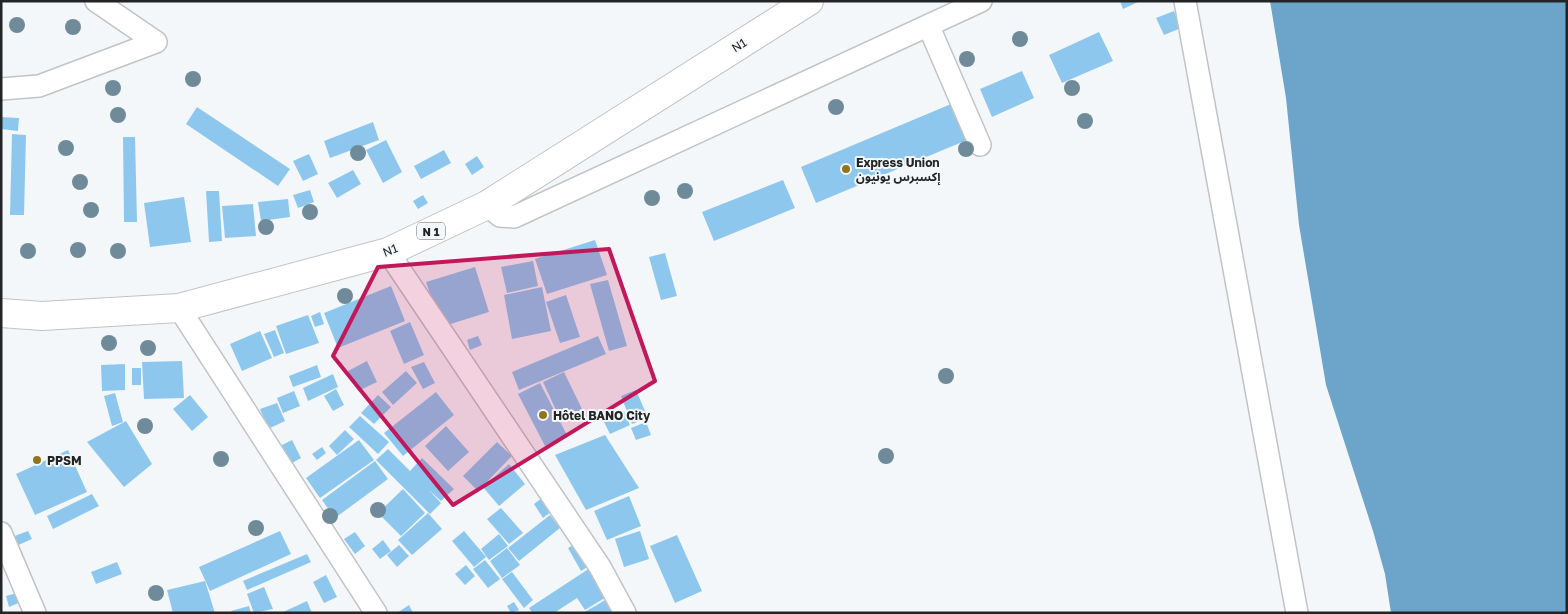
<svg xmlns="http://www.w3.org/2000/svg" width="1568" height="614" viewBox="0 0 1568 614" font-family="'Golos Text','Noto Sans Arabic',sans-serif">
<style>
.water{fill:#6da4ca}
.building{fill:#8ec7ee}
.lines{fill:none;stroke-linecap:round;stroke-linejoin:round}
.minor-casing{stroke:#c1c4c7;stroke-width:24}
.trunk-casing{stroke:#c1c4c7;stroke-width:30}
.minor{stroke:#fff;stroke-width:21}
.trunk{stroke:#fff;stroke-width:28}
.tree{fill:#6f8b9a}
.marked{fill:#c2185b;fill-opacity:0.2;stroke:#c2185b;stroke-width:4;stroke-linejoin:round}
.poi-dot{fill:#92751b;stroke:#f4f7f9;stroke-width:2}
.labels{text-anchor:middle;dominant-baseline:central;stroke-width:4;stroke-linejoin:round;paint-order:stroke}
.shield{fill:#f4f7f9;stroke:#626365;stroke-width:1}
.shield-label{font-size:11px;font-weight:bold;fill:#232425}
.street-label{font-size:12px;fill:#232425;stroke:#f4f7f9}
.poi-label{font-size:12px;font-weight:bold;fill:#232425;stroke:#f4f7f9;text-anchor:start}
</style>
<rect width="100%" height="100%" fill="#f4f7f9"/>
<path class="water" d="M1270,1H1567V613H1391L1385,574L1373,531L1326,385L1299,225L1286,98Z"/>
<path class="building" d="M1120,1H1140L1123,9Z
M1174,11L1181,28L1164,35L1156,18Z
M1099,32L1113,61L1062,83L1049,55Z
M1022,71L1034,98L992,117L980,89Z
M951,104L967,140L816,203L801,167Z
M197,107L290,169L278,186L186,124Z
M1,117L19,118L18,131L1,129Z
M373,122L379,140L330,158L324,141Z
M12,134L26,135L24,215H10Z
M123,137H135L137,222H124Z
M386,140L402,172L383,183L366,150Z
M444,150L451,163L421,179L414,166Z
M309,154L318,174L303,181L293,161Z
M477,156L484,167L472,175L465,164Z
M353,170L361,184L337,198L328,183Z
M783,180L795,208L714,241L702,212Z
M310,190L314,202L298,208L293,195Z
M206,191H219L222,241L209,242Z
M423,195L428,203L418,209L413,201Z
M184,197L191,242L150,247L144,203Z
M288,199L290,217L261,221L258,202Z
M253,204L256,236L225,238L222,206Z
M595,240L607,275L547,294L535,259Z
M665,253L677,296L661,300L649,257Z
M533,261L538,286L507,293L501,267Z
M475,267L489,312L441,327L426,282Z
M608,280L627,346L609,351L590,284Z
M391,286L405,321L338,348L324,313Z
M542,287L551,331L512,339L504,295Z
M566,295L580,337L560,343L546,302Z
M320,312L324,324L315,327L311,316Z
M308,315L319,343L286,354L276,326Z
M410,322L424,355L404,364L390,331Z
M275,330L284,353L274,357L264,334Z
M260,331L272,358L242,371L230,344Z
M478,336L482,345L470,350L467,340Z
M598,336L606,354L519,390L512,372Z
M182,361L184,398L144,399L142,362Z
M367,361L377,382L358,391L348,371Z
M424,362L435,383L423,389L411,367Z
M125,364V390L102,391L101,365Z
M317,365L321,377L293,387L289,376Z
M132,368H141V385H132Z
M406,371L417,383L393,405L382,392Z
M564,372L582,409L560,419L543,382Z
M333,374L338,387L308,401L303,388Z
M540,383L567,435L545,446L518,394Z
M336,389L344,405L333,411L324,396Z
M636,390L648,418L632,424L621,396Z
M294,391L300,406L283,413L277,398Z
M436,392L454,415L403,456L384,433Z
M115,393L123,422L112,426L104,396Z
M190,395L208,417L192,431L173,409Z
M378,395L391,407L374,424L361,413Z
M277,403L285,421L268,429L260,409Z
M624,411L630,425L610,434L603,420Z
M360,416L389,442L378,454L349,427Z
M126,421L152,464L124,487L87,442Z
M646,422L651,435L636,440L631,428Z
M446,426L469,452L448,471L425,446Z
M345,430L354,439L337,455L329,446Z
M605,435L639,488L586,510L555,455Z
M292,440L301,458L287,466L278,447Z
M359,440L374,460L320,498L306,478Z
M497,442L512,456L478,491L463,476Z
M322,447L326,453L317,460L312,454Z
M388,449L410,471L422,458L454,489L441,501L429,490L441,503L430,514L376,460Z
M68,450L87,492L35,515L16,474Z
M375,461L388,479L335,518L322,500Z
M509,464L525,484L499,506L483,487Z
M403,489L425,513L401,536L378,513Z
M92,494L99,506L53,529L47,516Z
M546,495L555,509L543,518L534,504Z
M629,496L641,526L607,540L594,511Z
M501,508L523,533L509,544L487,519Z
M428,513L442,529L412,555L398,540Z
M550,515L560,528L519,561L508,548Z
M28,531L32,539L16,546L12,537Z
M280,531L291,554L210,591L199,567Z
M464,531L486,557L474,567L452,541Z
M640,531L649,559L624,567L615,539Z
M355,532L365,546L355,554L344,539Z
M499,534L508,546L489,560L481,549Z
M677,535L702,591L675,603L650,546Z
M383,540L391,551L380,559L372,549Z
M579,542L592,564L581,571L568,548Z
M399,545L409,556L397,567L387,555Z
M507,548L520,565L502,578L490,561Z
M307,554L311,562L247,590L243,581Z
M485,560L500,579L488,588L473,569Z
M117,562L122,574L96,584L91,572Z
M466,565L475,576L465,585L455,574Z
M590,568L608,596L585,610L577,598L554,613H532L529,608Z
M512,572L533,600L524,608L502,579Z
M326,575L337,597L324,603L313,582Z
M205,581L215,613H173L167,590Z
M264,587L273,609L254,613L247,594Z
M17,593L21,602L9,607L6,596Z
M607,599L616,613H583Z
M307,601L312,613H281Z
M514,602L519,610L511,613L507,606Z
M409,605L413,613H397Z
M249,606L251,613H232L231,611Z"/>
<g class="lines">
<defs>
<path id="minor" d="M96,1L156,42
M1185,1L1297,613
M929,27L980,145
M1,89L39,86L156,42
M487,205L500,216L514,217L981,1
M388,252L600,567L625,613
M179,308L376,613
M1,533L35,613"/>
<path id="trunk" d="M1,313L42,316L179,308L388,252L487,205L809,1"/>
</defs>
<use href="#minor" class="minor-casing"/>
<use href="#trunk" class="trunk-casing"/>
<use href="#minor" class="minor"/>
<use href="#trunk" class="trunk"/>
</g>
<g class="tree">
<circle cx="17" cy="25" r="8"/>
<circle cx="73" cy="27" r="8"/>
<circle cx="1020" cy="39" r="8"/>
<circle cx="967" cy="59" r="8"/>
<circle cx="193" cy="79" r="8"/>
<circle cx="113" cy="88" r="8"/>
<circle cx="1072" cy="88" r="8"/>
<circle cx="836" cy="107" r="8"/>
<circle cx="118" cy="115" r="8"/>
<circle cx="1085" cy="121" r="8"/>
<circle cx="66" cy="148" r="8"/>
<circle cx="966" cy="149" r="8"/>
<circle cx="358" cy="153" r="8"/>
<circle cx="80" cy="182" r="8"/>
<circle cx="685" cy="191" r="8"/>
<circle cx="652" cy="198" r="8"/>
<circle cx="91" cy="210" r="8"/>
<circle cx="310" cy="212" r="8"/>
<circle cx="266" cy="227" r="8"/>
<circle cx="78" cy="250" r="8"/>
<circle cx="28" cy="251" r="8"/>
<circle cx="118" cy="251" r="8"/>
<circle cx="345" cy="296" r="8"/>
<circle cx="109" cy="343" r="8"/>
<circle cx="148" cy="348" r="8"/>
<circle cx="946" cy="376" r="8"/>
<circle cx="145" cy="426" r="8"/>
<circle cx="886" cy="456" r="8"/>
<circle cx="221" cy="459" r="8"/>
<circle cx="378" cy="510" r="8"/>
<circle cx="330" cy="516" r="8"/>
<circle cx="256" cy="528" r="8"/>
<circle cx="156" cy="593" r="8"/>
</g>
<path class="marked" d="M609,249L655,381L453,505L333,356L378,267Z"/>
<g class="poi-dot">
<circle cx="846" cy="169" r="5"/>
<circle cx="543" cy="415" r="5"/>
<circle cx="37" cy="460" r="5"/>
</g>
<g class="labels">
<rect class="shield" x="417" y="222.5" width="28" height="17" rx="4"/>
<g class="shield-label">
<text x="431" y="231">N 1</text>
</g>
<g class="street-label">
<text transform="translate(739 45) rotate(-32)">N1</text>
<text transform="translate(390 250) rotate(-21)">N1</text>
</g>
<g class="poi-label">
<text x="856" y="162">Express Union<tspan x="856" dy="14">إكسبرس يونيون</tspan></text>
<text x="553" y="415">Hôtel BANO City</text>
<text x="47" y="460">PPSM</text>
</g>
</g>
<rect width="1568" height="614" fill="none" stroke="#232425" stroke-width="5"/>
</svg>
